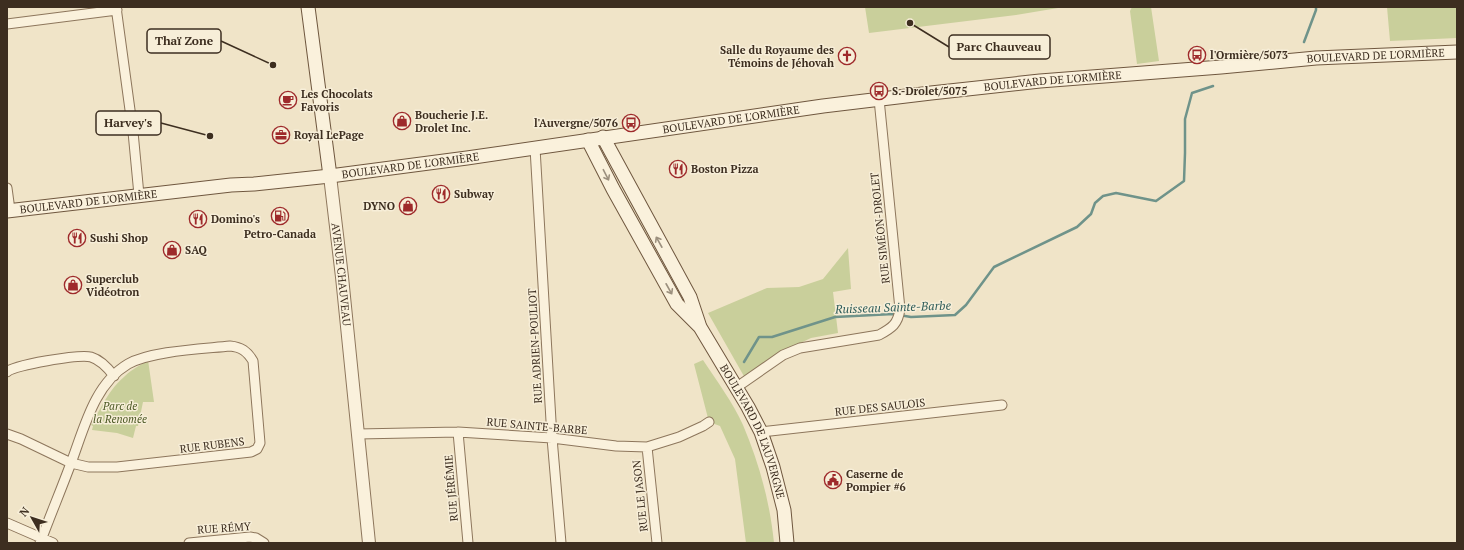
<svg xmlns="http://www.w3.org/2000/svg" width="1464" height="550" viewBox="0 0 1464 550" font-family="'PT Serif',serif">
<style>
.green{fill:#c9cf9b}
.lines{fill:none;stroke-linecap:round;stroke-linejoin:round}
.stream{stroke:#6f938a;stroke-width:2.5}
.minor-casing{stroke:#8d765c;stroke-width:11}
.tertiary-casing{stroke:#8d765c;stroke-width:14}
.secondary-casing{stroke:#6f573f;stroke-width:15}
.minor{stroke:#faf1dc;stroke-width:9}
.tertiary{stroke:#faf1dc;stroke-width:12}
.secondary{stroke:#faf1dc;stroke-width:13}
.oneway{stroke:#9c907e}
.labels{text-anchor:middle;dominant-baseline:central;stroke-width:3;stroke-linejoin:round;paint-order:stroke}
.poi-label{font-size:11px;font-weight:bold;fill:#3d2e20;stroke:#f7eed8;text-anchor:start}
.street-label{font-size:11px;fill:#3d2e20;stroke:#f7eed8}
.park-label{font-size:11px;font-style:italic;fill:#4d5a26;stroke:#f7eed8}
.water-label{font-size:12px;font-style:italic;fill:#2f5d5a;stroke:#f7eed8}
.leader{fill:none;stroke:#3d2e20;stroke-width:1.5}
.callout-dot{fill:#3d2e20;stroke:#f7eed8;stroke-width:1.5}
.callout{fill:#f7eed8;stroke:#3d2e20;stroke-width:1.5}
.callout-label{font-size:12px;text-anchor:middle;font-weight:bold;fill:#3d2e20}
</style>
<rect width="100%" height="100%" fill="#f0e4c8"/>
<path class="green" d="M865,7H1064L1016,15L869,33Z
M1132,7H1151L1159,61L1137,64L1130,11Z
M1387,7H1457V38L1390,41Z
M848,248L851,289L833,292L838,333L811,338L794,346L745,378L708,313L767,288L799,287L823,279Z
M148,360L154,402H143L138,426H136L133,438L117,433L92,430L93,426L91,425C101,408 109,389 125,376C132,369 141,365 148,360Z
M703,360C717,381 733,403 743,425C759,463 770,502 774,543H746L735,459L720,426L709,422L694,364Z"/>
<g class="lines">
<path class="stream" d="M1304,42L1316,10V7
M744,362L759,337H772L835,317L893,314L911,317L955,315L966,305L994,267L1077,227L1091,214L1095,203L1103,196L1116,193L1156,201L1184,181L1185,153V119L1192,93L1213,86"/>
<defs>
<path id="minor" d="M116,7L133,132L139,195
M7,24L117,10
M535,148L552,438L561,543
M7,188L10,210
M7,372C13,365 80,354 91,357C101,360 108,368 114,376
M737,387L783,355L800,348L879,335C892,328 898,324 900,309L879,99
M458,432L468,543
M761,432L1002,405
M7,434L21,439L71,463L88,467H117L251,452L257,449L260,443L253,361C247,351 241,347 230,346C202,349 151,351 128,364C94,384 84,429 71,463C61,490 50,516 40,543
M358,434L458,432L552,438L616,446L647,447L679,437L703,426L709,422
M647,447L657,543
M7,523L53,543
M189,543L250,537L256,538L264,543"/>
<g id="tertiary">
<path id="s1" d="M330,176L342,277L369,543"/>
</g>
<g id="secondary">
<path d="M308,7L330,176"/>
<path d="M603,137L690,297L699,324"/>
<path id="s2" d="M588,140L613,189L677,304L700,327L748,407L761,432L773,467L784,510L787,543"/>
<path id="s3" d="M7,211L231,185L254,184L330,176L467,158L823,106L931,93L1040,81L1221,67L1316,58L1457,52"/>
</g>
</defs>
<use href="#minor" class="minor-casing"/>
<use href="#tertiary" class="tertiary-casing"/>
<use href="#secondary" class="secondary-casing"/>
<use href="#minor" class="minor"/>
<use href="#tertiary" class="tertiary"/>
<use href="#secondary" class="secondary"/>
</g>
<defs><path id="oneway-shaft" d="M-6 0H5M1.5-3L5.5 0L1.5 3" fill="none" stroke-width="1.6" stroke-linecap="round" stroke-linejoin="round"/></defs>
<g class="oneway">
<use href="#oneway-shaft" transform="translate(606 175) rotate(63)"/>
<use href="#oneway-shaft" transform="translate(659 242) rotate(-119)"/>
<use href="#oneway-shaft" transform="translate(669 289) rotate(61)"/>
</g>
<defs>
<symbol id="bus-ring" viewBox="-11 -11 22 22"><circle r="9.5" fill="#f7eed8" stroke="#9e2a2b" stroke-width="1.5"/><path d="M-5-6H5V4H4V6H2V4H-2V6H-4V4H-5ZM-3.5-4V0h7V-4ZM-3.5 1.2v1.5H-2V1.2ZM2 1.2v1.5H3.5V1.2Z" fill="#9e2a2b"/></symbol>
<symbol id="church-ring" viewBox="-11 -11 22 22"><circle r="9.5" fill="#f7eed8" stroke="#9e2a2b" stroke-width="1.5"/><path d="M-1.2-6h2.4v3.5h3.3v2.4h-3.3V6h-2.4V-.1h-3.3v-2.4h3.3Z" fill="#9e2a2b"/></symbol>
<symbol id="cafe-ring" viewBox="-11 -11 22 22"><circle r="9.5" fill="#f7eed8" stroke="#9e2a2b" stroke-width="1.5"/><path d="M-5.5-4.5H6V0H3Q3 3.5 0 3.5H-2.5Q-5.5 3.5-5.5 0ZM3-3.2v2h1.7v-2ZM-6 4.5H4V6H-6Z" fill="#9e2a2b"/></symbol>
<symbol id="shop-ring" viewBox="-11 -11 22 22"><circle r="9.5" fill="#f7eed8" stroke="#9e2a2b" stroke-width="1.5"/><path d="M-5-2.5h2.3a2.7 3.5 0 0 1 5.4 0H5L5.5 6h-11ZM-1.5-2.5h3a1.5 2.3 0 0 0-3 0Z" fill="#9e2a2b"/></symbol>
<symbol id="office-ring" viewBox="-11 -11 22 22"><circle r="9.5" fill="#f7eed8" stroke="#9e2a2b" stroke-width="1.5"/><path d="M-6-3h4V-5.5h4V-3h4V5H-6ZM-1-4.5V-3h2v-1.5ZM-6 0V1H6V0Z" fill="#9e2a2b"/></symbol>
<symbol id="restaurant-ring" viewBox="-11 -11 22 22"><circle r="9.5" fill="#f7eed8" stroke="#9e2a2b" stroke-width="1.5"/><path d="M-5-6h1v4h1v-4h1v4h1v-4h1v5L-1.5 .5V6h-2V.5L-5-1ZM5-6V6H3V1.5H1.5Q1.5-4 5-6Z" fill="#9e2a2b"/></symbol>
<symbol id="fuel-ring" viewBox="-11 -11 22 22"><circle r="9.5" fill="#f7eed8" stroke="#9e2a2b" stroke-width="1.5"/><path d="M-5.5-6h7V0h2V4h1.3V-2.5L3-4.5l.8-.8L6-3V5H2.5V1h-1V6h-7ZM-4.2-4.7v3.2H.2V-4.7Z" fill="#9e2a2b"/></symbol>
<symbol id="civic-ring" viewBox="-11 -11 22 22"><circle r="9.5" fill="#f7eed8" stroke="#9e2a2b" stroke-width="1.5"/><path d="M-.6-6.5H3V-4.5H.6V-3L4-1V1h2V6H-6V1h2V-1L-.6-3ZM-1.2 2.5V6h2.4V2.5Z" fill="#9e2a2b"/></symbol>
</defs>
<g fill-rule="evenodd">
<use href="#bus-ring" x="1187" y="45" width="20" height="20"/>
<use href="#church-ring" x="837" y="46" width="20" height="20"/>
<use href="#bus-ring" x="869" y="81" width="20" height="20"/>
<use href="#cafe-ring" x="278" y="90" width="20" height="20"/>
<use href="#shop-ring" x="392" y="111" width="20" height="20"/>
<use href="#bus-ring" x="621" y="113" width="20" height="20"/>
<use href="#office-ring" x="271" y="125" width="20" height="20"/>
<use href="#restaurant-ring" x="668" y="159" width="20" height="20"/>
<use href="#restaurant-ring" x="431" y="184" width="20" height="20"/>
<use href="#shop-ring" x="398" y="196" width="20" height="20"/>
<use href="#fuel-ring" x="270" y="206" width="20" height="20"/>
<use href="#restaurant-ring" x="188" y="209" width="20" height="20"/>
<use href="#restaurant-ring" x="67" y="228" width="20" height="20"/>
<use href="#shop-ring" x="162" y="240" width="20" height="20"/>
<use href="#shop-ring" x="63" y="275" width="20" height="20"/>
<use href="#civic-ring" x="823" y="470" width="20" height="20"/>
</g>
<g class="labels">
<g class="poi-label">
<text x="834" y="50" text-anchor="end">Salle du Royaume des<tspan x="834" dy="13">Témoins de Jéhovah</tspan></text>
<text x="1210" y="55">l'Ormière/5073</text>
<text x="892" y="91">S.-Drolet/5075</text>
<text x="301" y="94">Les Chocolats<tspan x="301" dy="13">Favoris</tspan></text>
<text x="415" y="115">Boucherie J.E.<tspan x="415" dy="13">Drolet Inc.</tspan></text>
<text x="618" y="123" text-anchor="end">l'Auvergne/5076</text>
<text x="294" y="135">Royal LePage</text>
<text x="691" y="169">Boston Pizza</text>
<text x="454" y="194">Subway</text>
<text x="395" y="206" text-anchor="end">DYNO</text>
<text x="211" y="219">Domino's</text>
<text x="280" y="234" text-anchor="middle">Petro-Canada</text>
<text x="90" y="238">Sushi Shop</text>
<text x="185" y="250">SAQ</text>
<text x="86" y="279">Superclub<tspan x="86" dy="13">Vidéotron</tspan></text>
<text x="846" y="474">Caserne de<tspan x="846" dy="13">Pompier #6</tspan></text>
</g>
<g class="street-label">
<text stroke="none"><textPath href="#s3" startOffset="1378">BOULEVARD DE L'ORMIÈRE</textPath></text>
<text stroke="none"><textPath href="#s3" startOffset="1054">BOULEVARD DE L'ORMIÈRE</textPath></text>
<text stroke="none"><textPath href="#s3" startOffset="730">BOULEVARD DE L'ORMIÈRE</textPath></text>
<text stroke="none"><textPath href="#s3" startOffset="406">BOULEVARD DE L'ORMIÈRE</textPath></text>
<text stroke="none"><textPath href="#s3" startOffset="82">BOULEVARD DE L'ORMIÈRE</textPath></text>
<text transform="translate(880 228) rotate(-96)">RUE SIMÉON-DROLET</text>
<text stroke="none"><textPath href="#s1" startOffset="99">AVENUE CHAUVEAU</textPath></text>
<text transform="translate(535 346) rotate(-93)">RUE ADRIEN-POULIOT</text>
<text transform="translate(880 407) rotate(-6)">RUE DES SAULOIS</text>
<text transform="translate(537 426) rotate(5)">RUE SAINTE-BARBE</text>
<text stroke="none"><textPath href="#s2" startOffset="337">BOULEVARD DE L'AUVERGNE</textPath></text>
<text transform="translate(212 445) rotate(-7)">RUE RUBENS</text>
<text transform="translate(451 488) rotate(-95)">RUE JÉRÉMIE</text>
<text transform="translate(640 496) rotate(-96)">RUE LE JASON</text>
<text transform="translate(224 528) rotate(-4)">RUE RÉMY</text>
</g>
<g class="park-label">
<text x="120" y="406">Parc de<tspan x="120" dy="13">la Renomée</tspan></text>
</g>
<g class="water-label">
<text transform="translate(893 307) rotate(-2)">Ruisseau Sainte-Barbe</text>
</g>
</g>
<path class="leader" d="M273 65L221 41M910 23L949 47M210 136L161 123"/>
<g class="callout-dot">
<circle cx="273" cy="65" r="4"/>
<circle cx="910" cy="23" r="4"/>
<circle cx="210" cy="136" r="4"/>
</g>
<g class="callout">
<rect x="147" y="29" width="74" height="24" rx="4"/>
<rect x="949" y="35" width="101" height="24" rx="4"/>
<rect x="96" y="111" width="65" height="24" rx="4"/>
</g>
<g class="callout-label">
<text x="184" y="45">Thaï Zone</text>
<text x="999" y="51">Parc Chauveau</text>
<text x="128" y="127">Harvey's</text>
</g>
<rect width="1464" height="550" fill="none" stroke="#3d2e20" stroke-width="16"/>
<g transform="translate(32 518) rotate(309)" stroke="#f7eed8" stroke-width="3" paint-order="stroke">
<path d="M0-3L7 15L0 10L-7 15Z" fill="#3d2e20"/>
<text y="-6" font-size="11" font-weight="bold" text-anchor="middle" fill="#3d2e20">N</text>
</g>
</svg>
